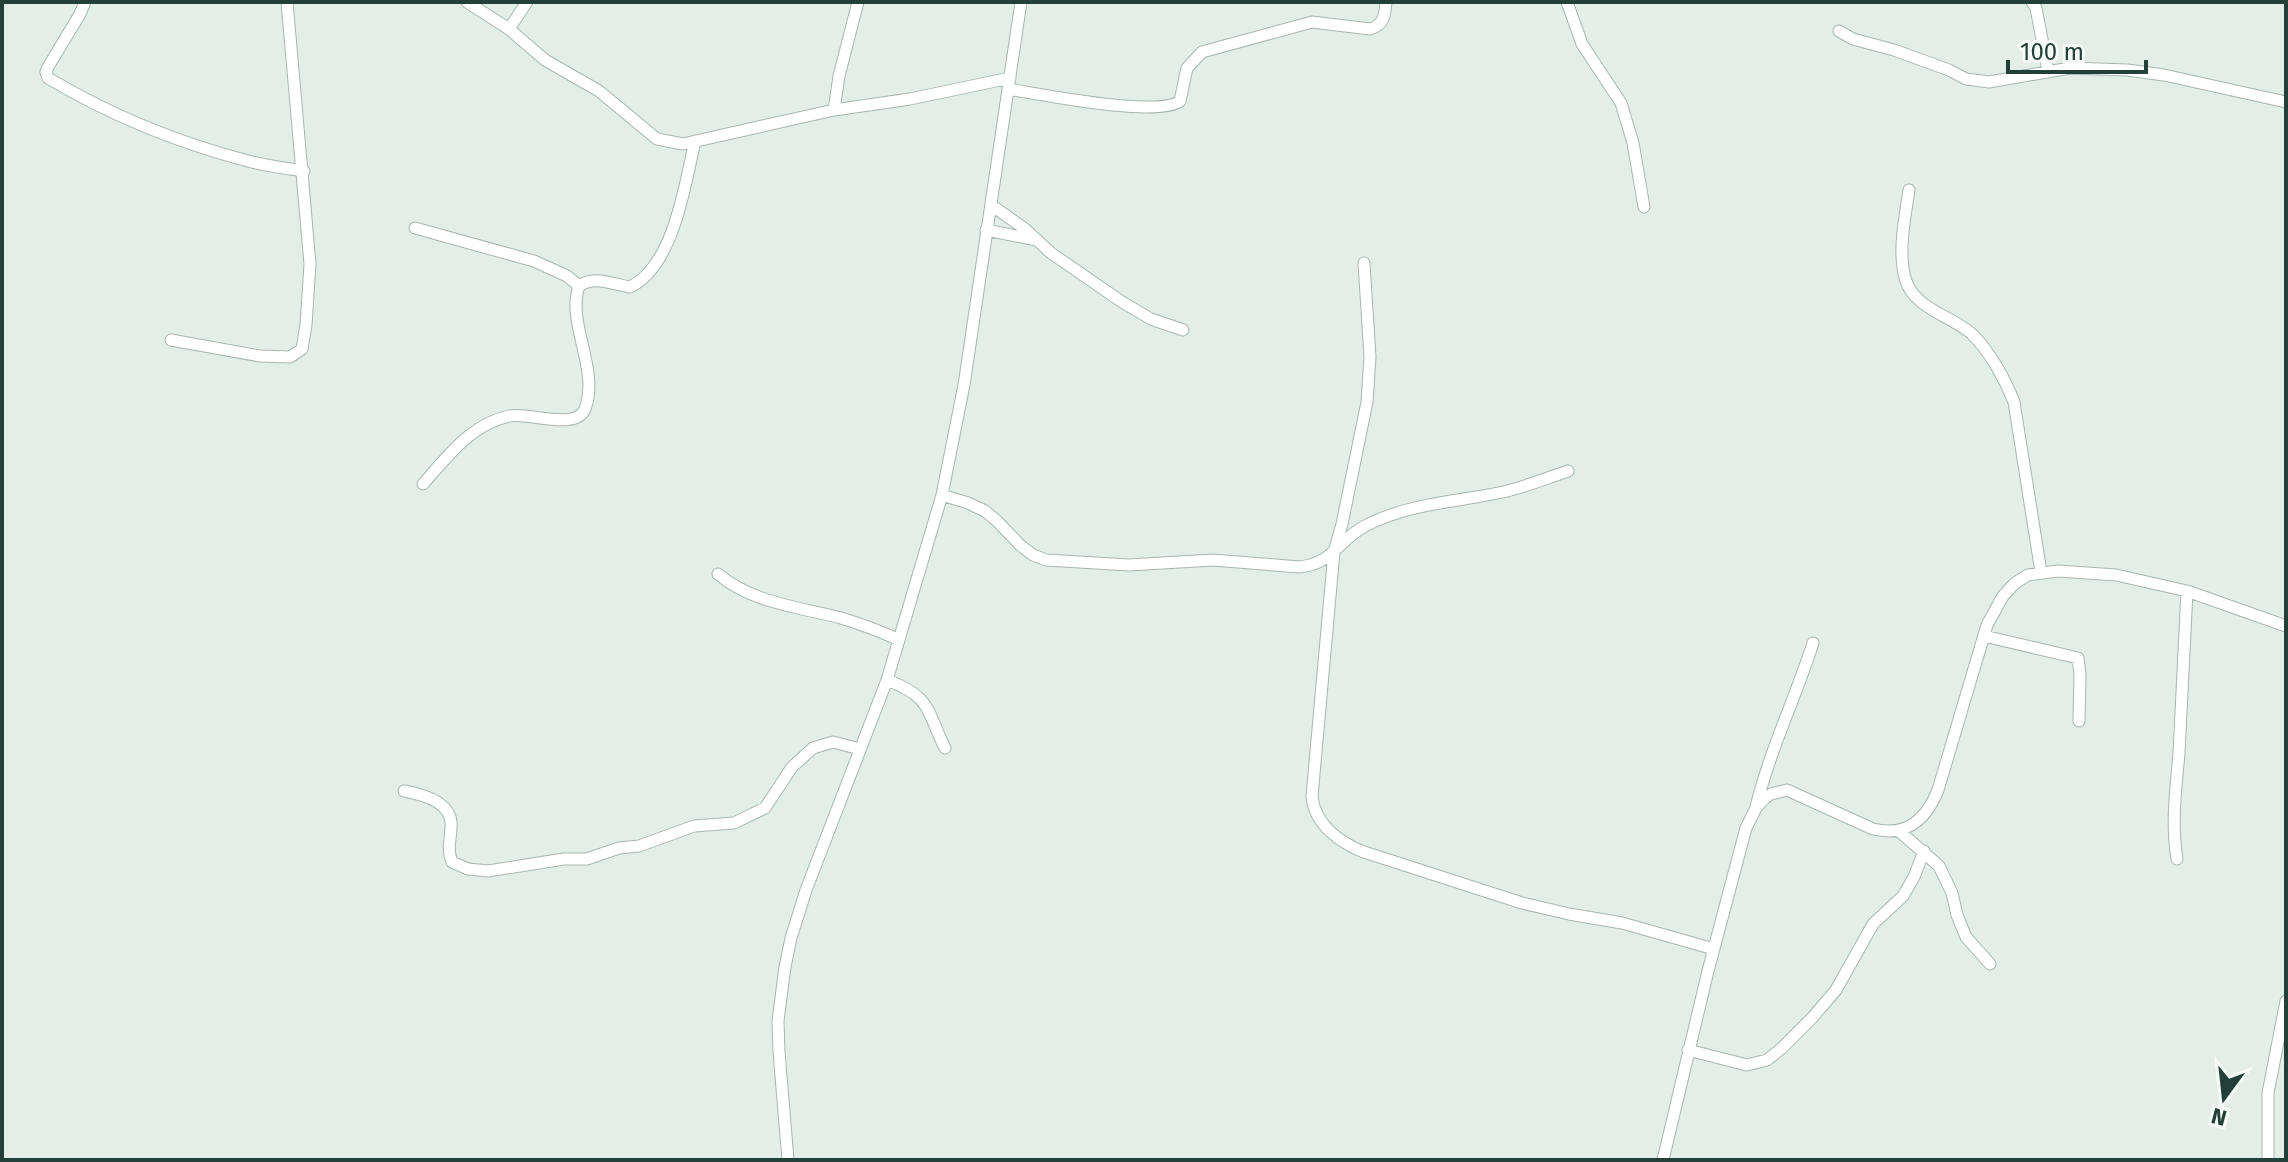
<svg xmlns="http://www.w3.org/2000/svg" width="2288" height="1162" viewBox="0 0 2288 1162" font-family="'Fira Sans',sans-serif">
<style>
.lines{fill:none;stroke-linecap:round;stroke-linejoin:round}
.minor-casing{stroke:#a6b6b0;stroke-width:13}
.minor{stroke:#fff;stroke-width:11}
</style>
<rect width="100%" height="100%" fill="#e4eee9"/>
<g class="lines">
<defs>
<path id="minor" d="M85,2L80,14L48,67L46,72L48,78C110,115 179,143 248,161C266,166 285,168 304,171
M467,2L509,29L545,60L599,91L657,139L683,144L834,110L910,99L1010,78
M1567,2L1582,44L1621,103L1633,143L1644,207
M2032,2L2036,8L2048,71
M509,29L527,2
M1839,31L1853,39L1894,50L1949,70L1966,79L1989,82L2070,68L2127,70L2164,75L2286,102
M1008,89C1040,94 1158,118 1180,101L1187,68L1202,52L1312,22L1370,29C1384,25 1385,15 1386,2
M834,110L839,76L858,2
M1909,190C1905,218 1897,253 1906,281C1915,309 1952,316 1972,334C1990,352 2005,379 2014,402L2041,572
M991,205L1025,229L1051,253L1122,302L1151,319L1183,330
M415,228L534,261L567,276L579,286
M986,230L1037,240
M1364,263L1370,357L1367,402L1342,524L1334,552L1312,796C1314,824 1340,843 1364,852L1522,903L1569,914L1622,923L1714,949
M171,340L260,356L290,357L302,349L306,325L310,264L287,2
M423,484C447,457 471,424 509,416C528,412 576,431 585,409C600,369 566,323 579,286C594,275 612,284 630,287C674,266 685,184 695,141
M942,495L968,503L985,511L997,521L1021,546L1033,555L1046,560L1129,565L1213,560L1299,567C1333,564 1338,540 1365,526C1409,503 1457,502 1503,492C1525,487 1547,478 1568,471
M718,574C752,603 799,607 841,618C861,624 880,631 899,640
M1984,636L2078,658L2080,675L2079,721
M887,680C932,697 926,710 945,748
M404,791C421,794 449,801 451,822C452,836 446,848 452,862L468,869L488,871L564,859H587L619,848L639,846L694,826L734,823L765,808L792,767L813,748L833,742L860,749
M1756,807C1770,750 1795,699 1813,643
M1899,831L1939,866L1952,893L1957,915L1966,937L1990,964
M2177,859C2171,823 2176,789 2179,753C2182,699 2184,645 2187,591
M1688,1050L1747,1065L1767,1060L1782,1048L1812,1018L1836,990L1873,924L1903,896L1914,877L1924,851
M788,1160L779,1052L778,1021L785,967L791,938L806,890L887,680L942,495L964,385L1021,2
M1663,1160L1708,971L1746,828L1756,808L1765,798L1771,794L1787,790L1873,829C1907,837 1926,820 1938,790L1987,625L2003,596L2015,583L2028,575L2058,571L2116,575L2187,591L2286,626
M2268,1160V1093L2286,1001"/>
</defs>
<use href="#minor" class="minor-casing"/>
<use href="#minor" class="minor"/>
</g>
<rect width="2288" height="1162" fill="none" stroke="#234038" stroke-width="8"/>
<g transform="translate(2224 1098) rotate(195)" stroke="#f5faf7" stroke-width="6" paint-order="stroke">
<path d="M0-6L14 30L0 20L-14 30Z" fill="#234038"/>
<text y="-12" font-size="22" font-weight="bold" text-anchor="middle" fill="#234038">N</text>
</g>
<path d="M2008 60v12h138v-12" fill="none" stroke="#234038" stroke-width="4"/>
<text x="2020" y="60" font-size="24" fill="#234038" stroke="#f5faf7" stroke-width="6" paint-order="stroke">100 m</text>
</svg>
